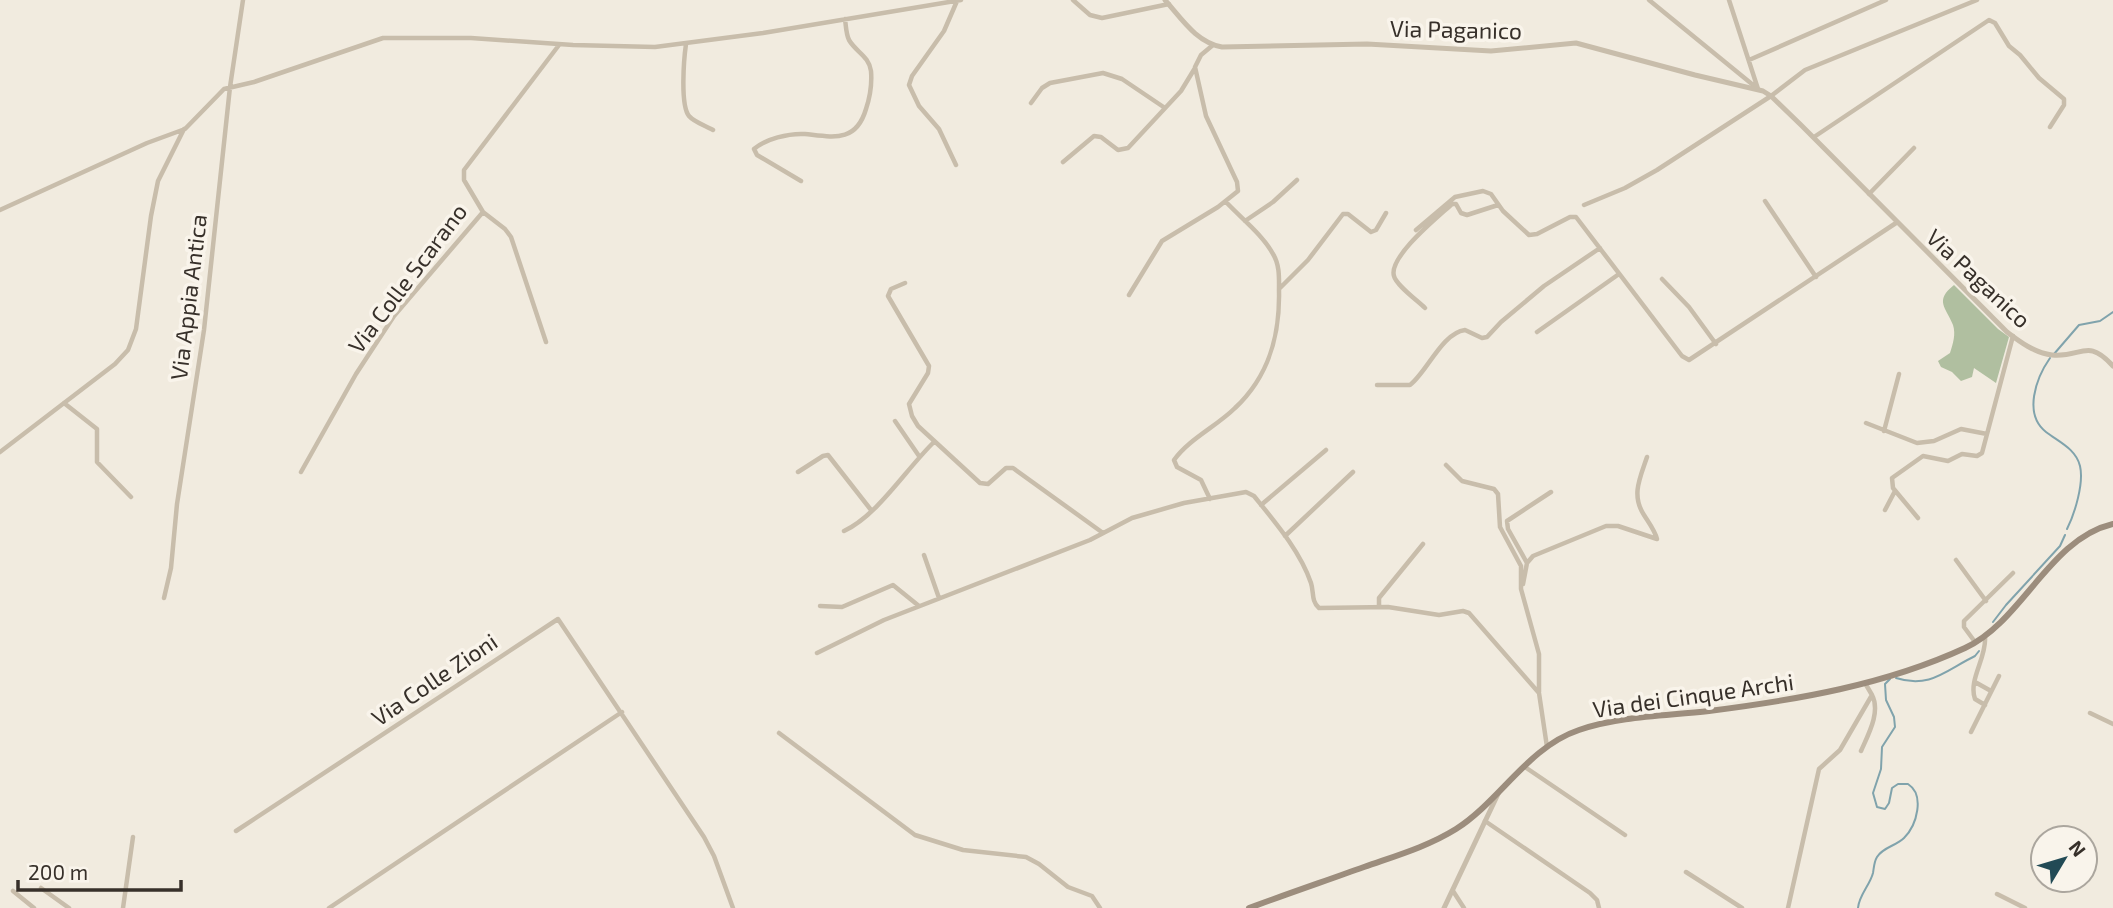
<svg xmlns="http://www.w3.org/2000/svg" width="2113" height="908" viewBox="0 0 2113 908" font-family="'Exo 2',sans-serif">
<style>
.green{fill:#b0bfa0}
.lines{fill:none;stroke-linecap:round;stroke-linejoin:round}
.stream{stroke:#80a3ac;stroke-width:2}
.minor{stroke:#c8bdab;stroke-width:4.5}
.tertiary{stroke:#c8bdab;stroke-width:5}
.secondary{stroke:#9c8d7d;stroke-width:6}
.labels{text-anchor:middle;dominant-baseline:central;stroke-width:7;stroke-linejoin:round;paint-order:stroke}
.street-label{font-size:23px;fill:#37302a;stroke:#f9f4eb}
</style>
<rect width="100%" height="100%" fill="#f1ebdf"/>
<path class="green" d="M1954,285L1998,329L2009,337L1996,383L1974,368L1972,377L1961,381L1952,372L1941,367L1938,361L1950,353C1953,344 1956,334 1953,325C1946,307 1934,301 1954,285Z"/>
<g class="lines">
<path class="stream" d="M2054,354L2079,325L2100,321L2113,312
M2050,358C2036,378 2023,414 2046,432C2059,442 2076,449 2080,466C2084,483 2075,513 2067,529
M1993,622L2006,605L2060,546L2065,535
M1896,678C1930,689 1946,670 1975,656L1979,651
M1858,908C1859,895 1870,885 1873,873C1874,867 1874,862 1877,857C1883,847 1896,846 1904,838C1917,825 1925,795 1908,784H1898L1892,788L1889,803L1885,809L1877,807L1873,793L1881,769L1882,747L1895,727L1894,717L1886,700L1885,684L1890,679"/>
<path class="minor" d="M1073,0L1090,15L1102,18L1169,4
M1649,0L1758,89
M1729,0L1758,89
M686,44C684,58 680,105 689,116C694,122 706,126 713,130
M1749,60L1886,0
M1031,103L1042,88L1050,83L1103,73L1122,79L1165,108
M1814,137L1989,20L1995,23L2009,46L2020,55L2039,78L2064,99V105L2050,127
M1063,162L1094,136L1101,137L1118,150L1128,148L1181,91L1195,68
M956,165L939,129L919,106L909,85L912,76L944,31L957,1
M801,181L757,155L754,149C765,139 789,133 805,134C833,137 856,143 866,109C870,97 872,83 871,71C869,56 856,52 849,40C846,34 846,26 845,19
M1869,194L1914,148
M1765,201L1816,277
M1584,205L1625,188L1657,170L1771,96L1805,70L1977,0
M0,210L147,143L185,129L224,89L254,82L383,38H471L573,45L655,47L763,33L961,0
M483,212L505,229L511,237L546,342
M1245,221L1273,202L1297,180
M1416,230L1455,197L1483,191L1491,194L1503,211L1529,235L1537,234L1570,217H1576L1682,356L1689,360L1896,223
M1662,279L1689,307L1716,344
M905,283L891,289L888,296L929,366L928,373L909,404L912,416L918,426L980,483L988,484L1006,468H1013L1103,533
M1280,288L1308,260L1343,214H1348L1371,232L1376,230L1386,213
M1129,295L1162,241L1218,207L1238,191L1237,182L1206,116L1195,67L1201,55L1213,45
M1425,308C1418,301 1396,285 1394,276C1388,257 1439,216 1452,204H1456L1461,213L1467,215L1498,205
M1537,332L1619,274
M1377,385H1410C1427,372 1442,333 1465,330L1482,338L1487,337L1501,322L1544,286L1600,248
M64,403L97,429V462L131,497
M895,421L919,456
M1866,423L1917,443L1934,441L1961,429L1987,434
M1884,431L1899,374
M0,452L115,364L128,350L136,329L151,216L158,181L184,129
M1446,465L1462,481L1494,489L1498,494L1500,527L1521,566V589L1539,654V692
M301,472L356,374L394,316L483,212L464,180V170L559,45
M798,472L823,456L828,455L871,510
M1210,499L1201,480L1177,467L1174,460C1189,439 1217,426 1235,408C1269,376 1280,336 1279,291C1279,279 1280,265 1273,254C1263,235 1241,218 1226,202
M1261,505L1326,450
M1885,510L1895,491
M1918,518L1893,488L1892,478L1923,456L1948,461L1962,454L1977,456L1982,453L2013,336
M844,531C878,515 906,469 934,442
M1285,536L1353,472
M924,555L939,598
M1956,560L1986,601
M1527,563L1533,556L1606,526H1618L1657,539C1655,531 1649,523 1644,515C1631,495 1640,478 1647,457
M1523,584L1527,563L1508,529L1507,521L1551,492
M164,598L171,568L177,504L204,330L230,87L243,0
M820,606L842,607L893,585L919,606
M1379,607V598L1423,544
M1975,642L1964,627V621L2013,573
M817,653L884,620L1090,540L1132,518L1184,503L1246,492L1254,496C1275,522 1300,551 1311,583C1314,592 1311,601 1319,608L1388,607L1439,615L1463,611L1469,613L1539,693L1547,747
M1975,682L1991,691
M1985,705L1975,699C1968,680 1987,657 1985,637
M2090,713L2113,724
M1971,732L1999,676
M779,733L915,835L963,850L1026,857L1039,864L1068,887L1092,896L1100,908
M1861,751C1868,735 1881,712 1872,695
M1525,767L1625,835
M1485,821L1590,893L1597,900L1599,908
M236,831L558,619L704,837L714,856L733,908
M1686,872L1742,908
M41,888L69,908
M13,891L34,908
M1453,891L1464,908
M1997,894L2025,908
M123,908L133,837
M329,908L622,712
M1788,908L1819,769L1840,750L1872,695L1865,683"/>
<path class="tertiary" d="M1165,0C1182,19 1196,42 1222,47L1367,44L1491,51L1576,43L1695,75L1763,91L1771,96L1801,125L2007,332C2020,342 2035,353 2052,355C2082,358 2087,337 2113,366
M1444,908L1498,794"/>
<path class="secondary" d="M1249,908C1287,894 1325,881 1364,867C1395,856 1427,847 1456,829C1500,801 1528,747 1579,730C1620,716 1666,716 1709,711C1796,700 1885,685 1965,648C2023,621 2049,539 2113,524"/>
</g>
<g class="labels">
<g class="street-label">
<text transform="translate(1456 29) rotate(1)">Via Paganico</text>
<text transform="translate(407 278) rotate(-53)">Via Colle Scarano</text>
<text transform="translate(1979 278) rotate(43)">Via Paganico</text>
<text transform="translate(188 297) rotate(-83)">Via Appia Antica</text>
<text transform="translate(434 679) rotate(-34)">Via Colle Zioni</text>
<text transform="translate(1693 695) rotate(-8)">Via dei Cinque Archi</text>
</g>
</g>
<g transform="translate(2064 859) rotate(52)"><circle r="33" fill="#f9f4eb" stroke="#aba69e" stroke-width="2"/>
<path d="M0-5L12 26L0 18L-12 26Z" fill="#224a55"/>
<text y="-10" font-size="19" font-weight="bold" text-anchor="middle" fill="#37302a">N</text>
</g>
<path d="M18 880v10h163v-10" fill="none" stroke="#37302a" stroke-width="3.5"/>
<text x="28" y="880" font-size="21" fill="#37302a" stroke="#f9f4eb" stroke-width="5" paint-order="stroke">200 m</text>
</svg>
